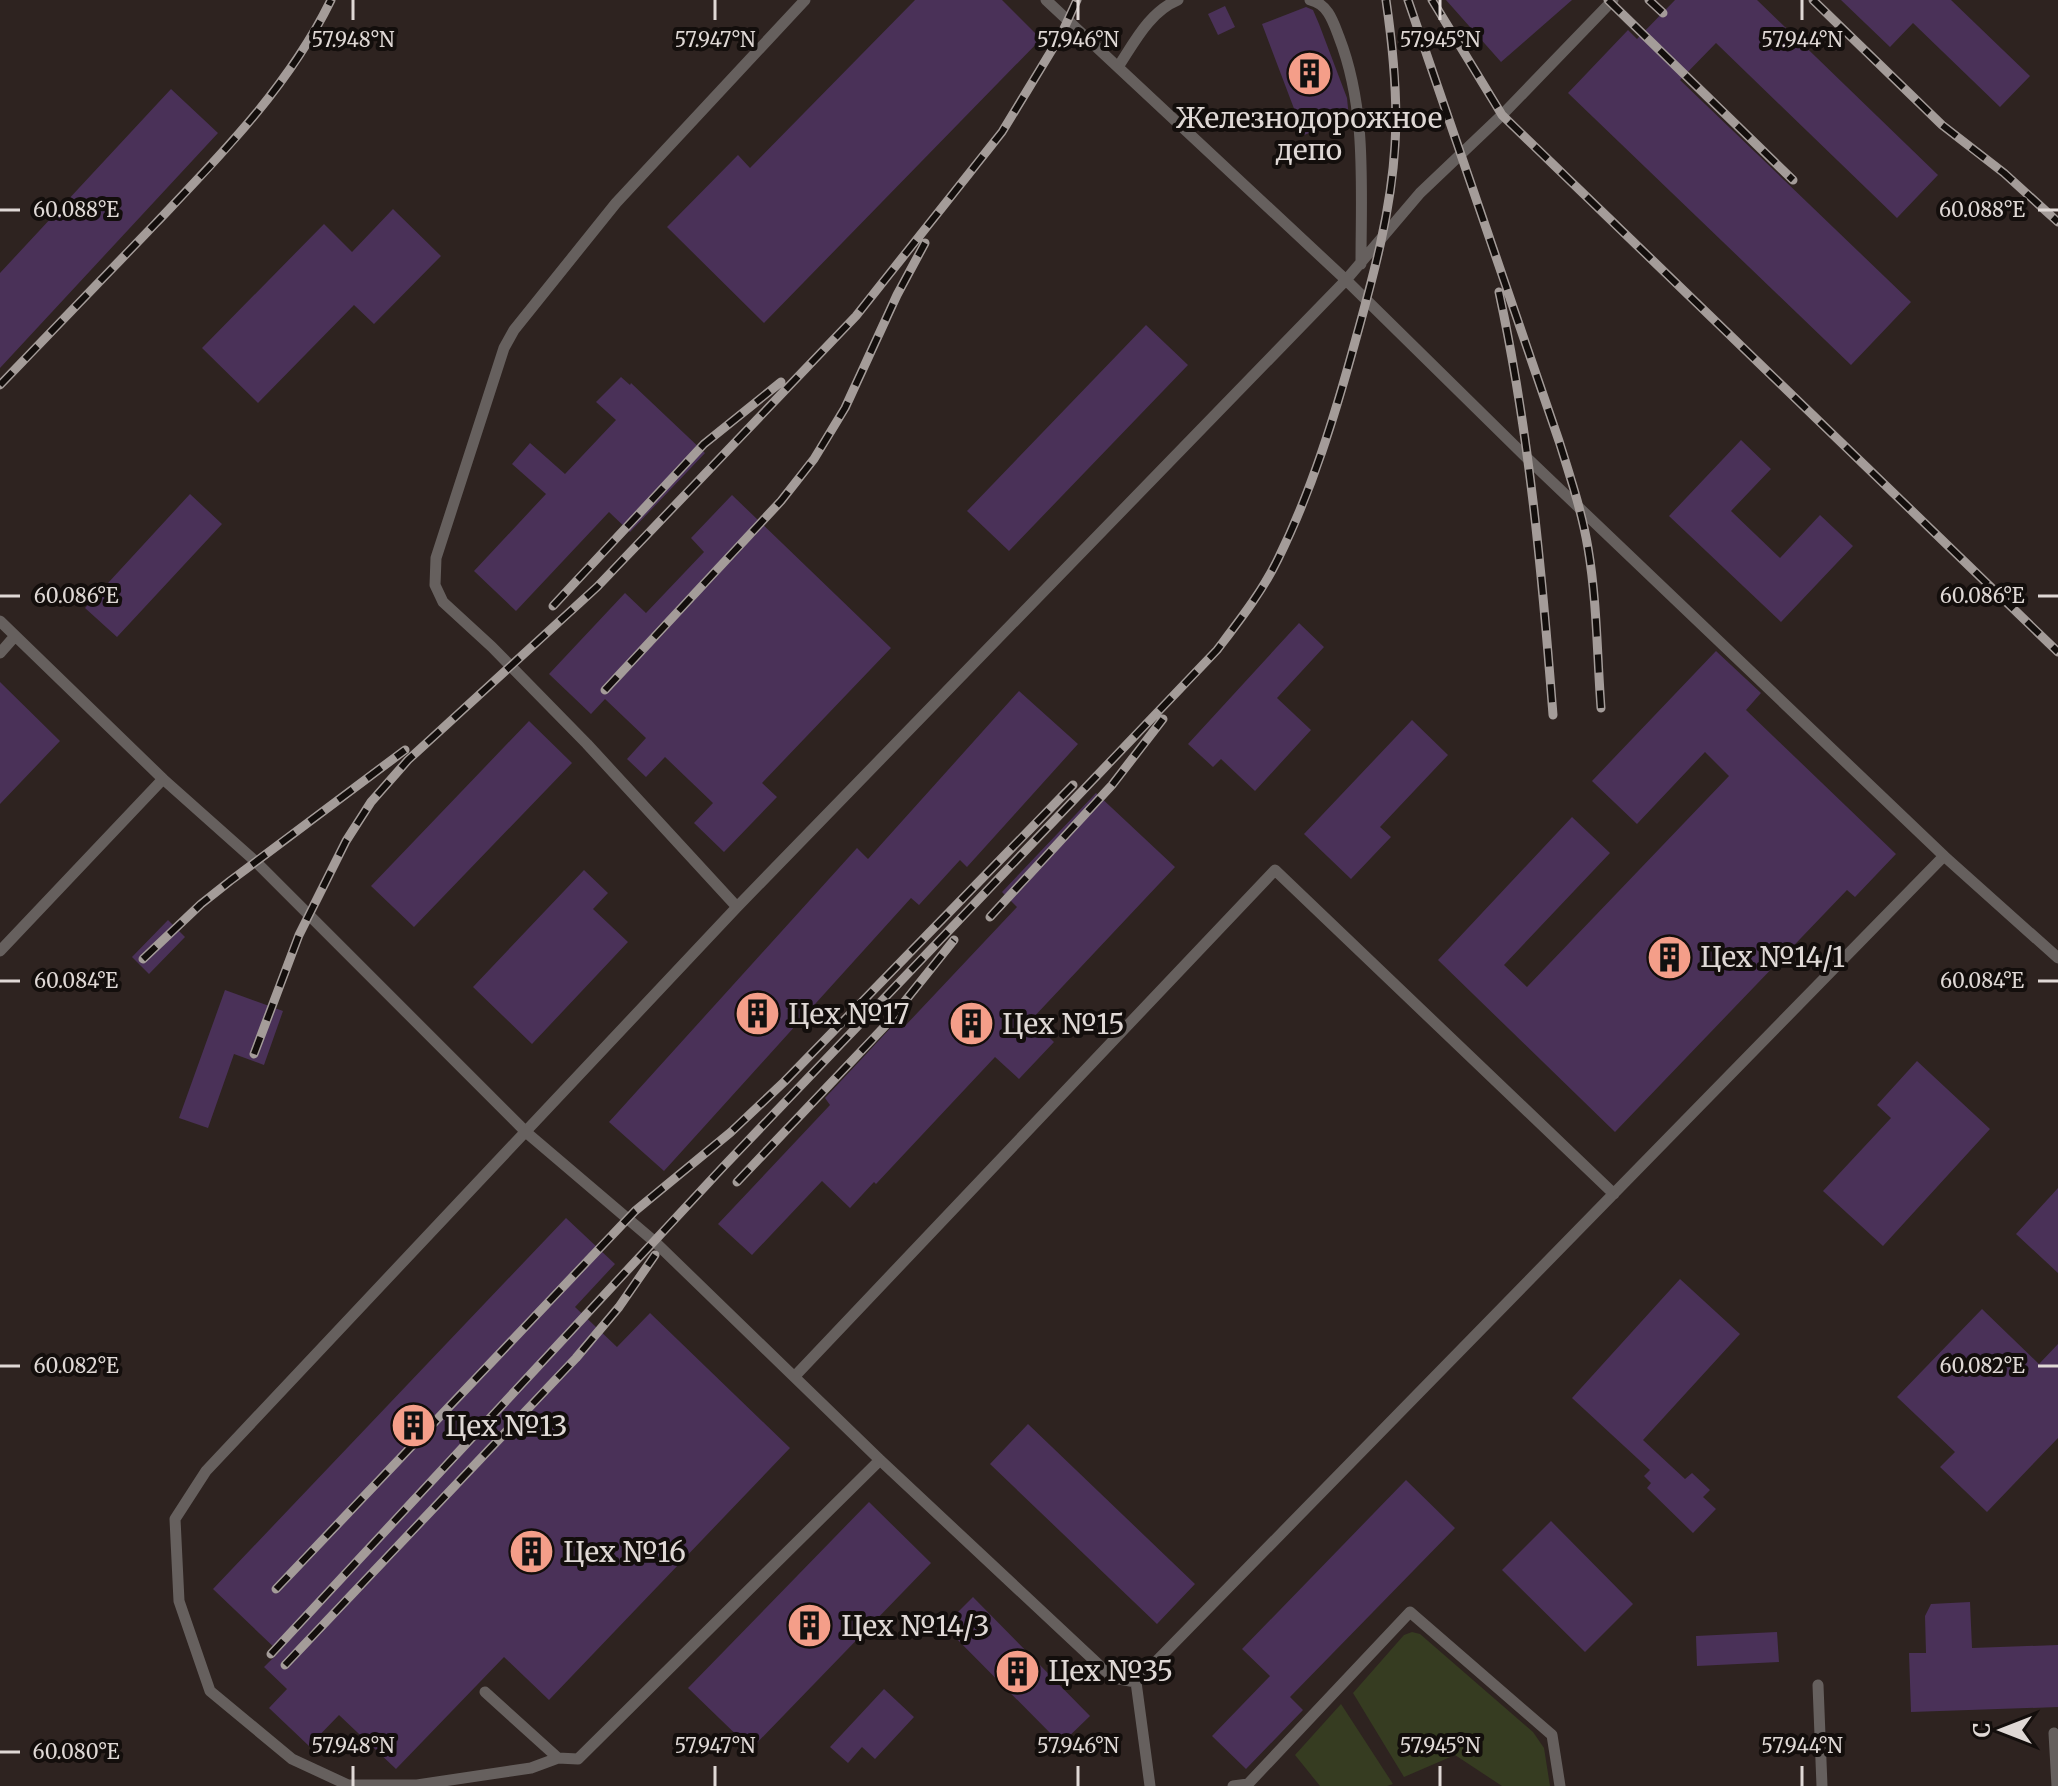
<svg xmlns="http://www.w3.org/2000/svg" width="2058" height="1786" viewBox="0 0 2058 1786" font-family="Merriweather,serif">
<style>
.green{fill:#363c21}
.building{fill:#4a3158}
.lines{fill:none;stroke-linecap:round;stroke-linejoin:round}
.lane{stroke:#66605e;stroke-width:11}
.rail-casing{stroke:#a49c99;stroke-width:9}
.rail{stroke:#130e0c;stroke-width:6;stroke-dasharray:18;stroke-linecap:butt}
.ticks{fill:none;stroke:#dfd8d5;stroke-width:3}
.labels{text-anchor:middle;dominant-baseline:central;stroke-width:8;stroke-linejoin:round;paint-order:stroke}
.poi-label{font-size:28px;fill:#dfd8d5;stroke:#130e0c;text-anchor:start}
.ticks-label{font-size:20px;text-anchor:middle;fill:#dfd8d5;stroke:#130e0c;stroke-width:8;stroke-linejoin:round;paint-order:stroke}
</style>
<rect width="100%" height="100%" fill="#2e2320"/>
<path class="green" d="M1412,1632L1420,1634L1533,1732L1544,1748L1550,1786H1502L1455,1755L1404,1777L1353,1693L1404,1635Z
M1341,1704L1393,1784L1387,1786H1320L1295,1755Z"/>
<path class="building" d="M915,0H1002L1041,39L764,323L667,227L738,155L750,168Z
M1446,0H1572L1501,62Z
M1675,0H1757L1938,175L1897,218L1716,43L1680,80L1911,302L1851,365L1568,93L1628,30L1637,39Z
M1841,0H1951L2030,76L2000,107L1913,23L1890,47Z
M1225,6L1235,27L1218,35L1208,14Z
M1306,7L1313,10L1319,24L1347,98L1349,118L1304,135L1262,24Z
M171,89L218,133L0,368V273Z
M393,209L441,256L374,324L354,305L258,403L202,348L324,224L352,252Z
M1146,325L1188,365L1009,551L967,511Z
M621,377L630,385L631,383L705,453L630,532L609,512L516,611L474,571L546,494L512,464L530,443L565,474L616,420L596,402Z
M1741,440L1771,469L1731,511L1780,558L1820,515L1853,546L1781,622L1669,516Z
M190,494L222,524L117,637L85,608Z
M732,495L891,648L762,783L777,797L724,852L694,823L713,803L665,757L646,777L627,759L646,738L605,699L591,714L549,674L625,593L646,613L704,552L691,538Z
M1299,623L1324,647L1277,698L1311,730L1255,791L1221,759L1213,767L1188,744Z
M1716,651L1761,693L1746,710L1896,854L1855,897L1847,890L1615,1132L1438,960L1572,817L1610,853L1504,965L1527,987L1729,776L1705,752L1637,824L1592,781Z
M0,682L60,741L0,804Z
M1019,691L1078,744L967,867L960,860L919,905L911,898L664,1171L609,1122L857,848L868,859Z
M1412,720L1448,755L1380,827L1391,837L1351,879L1304,834Z
M529,721L572,763L414,927L371,886Z
M1096,793L1175,867L1031,1020L1054,1042L1019,1079L995,1057L876,1184L874,1182L850,1208L822,1181L752,1255L718,1224L830,1105L825,1098L897,1021L904,1027L1017,907L1002,892Z
M584,870L608,893L593,909L628,942L532,1044L473,987Z
M168,920L185,937L149,974L132,957Z
M225,990L283,1011L264,1065L234,1054L208,1128L179,1118Z
M1917,1061L1990,1129L1883,1246L1823,1191L1891,1118L1877,1105Z
M2058,1188V1273L2016,1234Z
M566,1218L615,1264L575,1307L617,1347L650,1313L790,1448L549,1700L504,1657L396,1769L339,1715L309,1746L269,1708L287,1689L264,1667L279,1652L213,1589Z
M1680,1279L1740,1334L1643,1440L1685,1479L1692,1473L1710,1490L1703,1497L1716,1509L1693,1533L1647,1488L1651,1483L1644,1476L1650,1470L1572,1398Z
M1982,1309L2039,1364L2058,1344V1438L1987,1512L1940,1467L1955,1452L1897,1397Z
M1028,1424L1195,1584L1157,1624L990,1464Z
M1406,1480L1455,1528L1290,1697L1303,1710L1246,1769L1212,1736L1270,1676L1242,1649Z
M869,1502L931,1563L751,1749L688,1688Z
M1551,1521L1633,1604L1585,1652L1502,1570Z
M973,1597L1090,1716L1061,1744L944,1626Z
M1970,1602L1972,1648L2058,1645V1707L1911,1712L1909,1653H1926L1925,1616L1931,1604Z
M1777,1632L1779,1662L1697,1666L1696,1636Z
M884,1689L914,1717L875,1759L862,1747L848,1763L830,1747Z"/>
<g class="lines">
<path class="lane" d="M1046,0L1346,280L1527,458L1944,856L2058,958
M1310,0C1328,4 1333,21 1339,37C1367,109 1361,187 1361,264
M1118,67C1134,43 1149,12 1178,0
M0,621L163,779
M0,653L15,636
M737,907L587,744L492,647L443,602L435,585L436,558L504,348L514,330L616,203L805,0
M0,951L163,779L255,861L527,1133L655,1242L880,1460L1113,1678L1136,1682L1150,1786
M795,1376L1275,870L1614,1194
M1136,1682L1944,856
M1818,1685L1822,1786
M485,1692L558,1758L578,1759L880,1460
M2054,1733L2057,1786
M558,1758L531,1768L417,1785H348L292,1759L210,1691L179,1601L175,1519L206,1471L737,907L1346,280L1420,193L1502,115L1613,0
M1233,1786L1248,1784L1410,1612L1552,1735L1560,1786"/>
<defs>
<path id="rail" d="M1408,0L1559,441C1570,476 1582,512 1588,548C1597,601 1597,655 1601,708
M1432,0L1502,115L2058,652
M1608,0L1793,180
M1649,0L1663,13
M1813,0L1942,125L2004,173L2058,222
M1499,292C1529,431 1542,573 1553,715
M0,385C52,331 104,277 156,223C221,155 289,86 331,0
M553,606L704,444L781,382
M605,690L781,501L814,459L845,408L897,295L925,243
M990,917L1112,785L1163,719
M143,959L201,904L230,881L405,750
M254,1054L299,935L346,841L371,802L408,760L597,587L856,316L1002,132L1061,35L1077,0
M737,1182L885,1026L954,940
M276,1589L635,1211L731,1132L784,1082L1073,785
M271,1654L724,1166L1217,650C1239,621 1262,592 1278,559C1312,490 1335,415 1355,342C1373,277 1391,213 1395,145C1398,97 1393,48 1386,0
M285,1665L576,1358L619,1307L655,1255"/>
</defs>
<use href="#rail" class="rail-casing"/>
<use href="#rail" class="rail"/>
</g>
<path class="ticks" d="M353,0V20M715,0V20M1078,0V20M1440,0V20M1802,0V20M0,210H20M2038,210H2058M0,596H20M2038,596H2058M0,981H20M2038,981H2058M0,1366H20M2038,1366H2058M0,1752H20M353,1766V1786M715,1766V1786M1078,1766V1786M1440,1766V1786M1802,1766V1786"/>
<defs>
<symbol id="building-disc" viewBox="-11 -11 22 22"><circle r="9.5" fill="#f49e89" stroke="#130e0c"/><path d="M-4-6H4V6H1V3H-1V6H-4ZM-2.5-4.3h1.7v1.8h-1.7ZM.8-4.3h1.7v1.8H.8ZM-2.5-1h1.7V.8h-1.7ZM.8-1h1.7V.8H.8Z" fill="#111"/></symbol>
</defs>
<g fill-rule="evenodd">
<use href="#building-disc" x="1284" y="48" width="51" height="51"/>
<use href="#building-disc" x="1644" y="932" width="51" height="51"/>
<use href="#building-disc" x="732" y="988" width="51" height="51"/>
<use href="#building-disc" x="946" y="998" width="51" height="51"/>
<use href="#building-disc" x="388" y="1400" width="51" height="51"/>
<use href="#building-disc" x="506" y="1526" width="51" height="51"/>
<use href="#building-disc" x="784" y="1600" width="51" height="51"/>
<use href="#building-disc" x="992" y="1646" width="51" height="51"/>
</g>
<g class="labels">
<g class="poi-label">
<text x="1309" y="118" text-anchor="middle">Железнодорожное<tspan x="1309" dy="32">депо</tspan></text>
<text x="1700" y="957">Цех №14/1</text>
<text x="788" y="1014">Цех №17</text>
<text x="1002" y="1024">Цех №15</text>
<text x="445" y="1426">Цех №13</text>
<text x="563" y="1552">Цех №16</text>
<text x="841" y="1626">Цех №14/3</text>
<text x="1048" y="1671">Цех №35</text>
</g>
</g>
<g class="ticks-label">
<text x="353" y="47">57.948°N</text>
<text x="715" y="47">57.947°N</text>
<text x="1078" y="47">57.946°N</text>
<text x="1440" y="47">57.945°N</text>
<text x="1802" y="47">57.944°N</text>
<text x="1982" y="217">60.088°E</text>
<text x="76" y="217">60.088°E</text>
<text x="1982" y="603">60.086°E</text>
<text x="76" y="603">60.086°E</text>
<text x="1982" y="988">60.084°E</text>
<text x="76" y="988">60.084°E</text>
<text x="1982" y="1373">60.082°E</text>
<text x="76" y="1373">60.082°E</text>
<text x="353" y="1753">57.948°N</text>
<text x="715" y="1753">57.947°N</text>
<text x="1078" y="1753">57.946°N</text>
<text x="1440" y="1753">57.945°N</text>
<text x="1802" y="1753">57.944°N</text>
<text x="76" y="1759">60.080°E</text>
</g>
<g transform="translate(2002 1730) rotate(270)" stroke="#130e0c" stroke-width="6" paint-order="stroke">
<path d="M0-6L14 30L0 20L-14 30Z" fill="#dfd8d5"/>
<text y="-12" font-size="22" font-weight="bold" text-anchor="middle" fill="#dfd8d5">С</text>
</g>
</svg>
